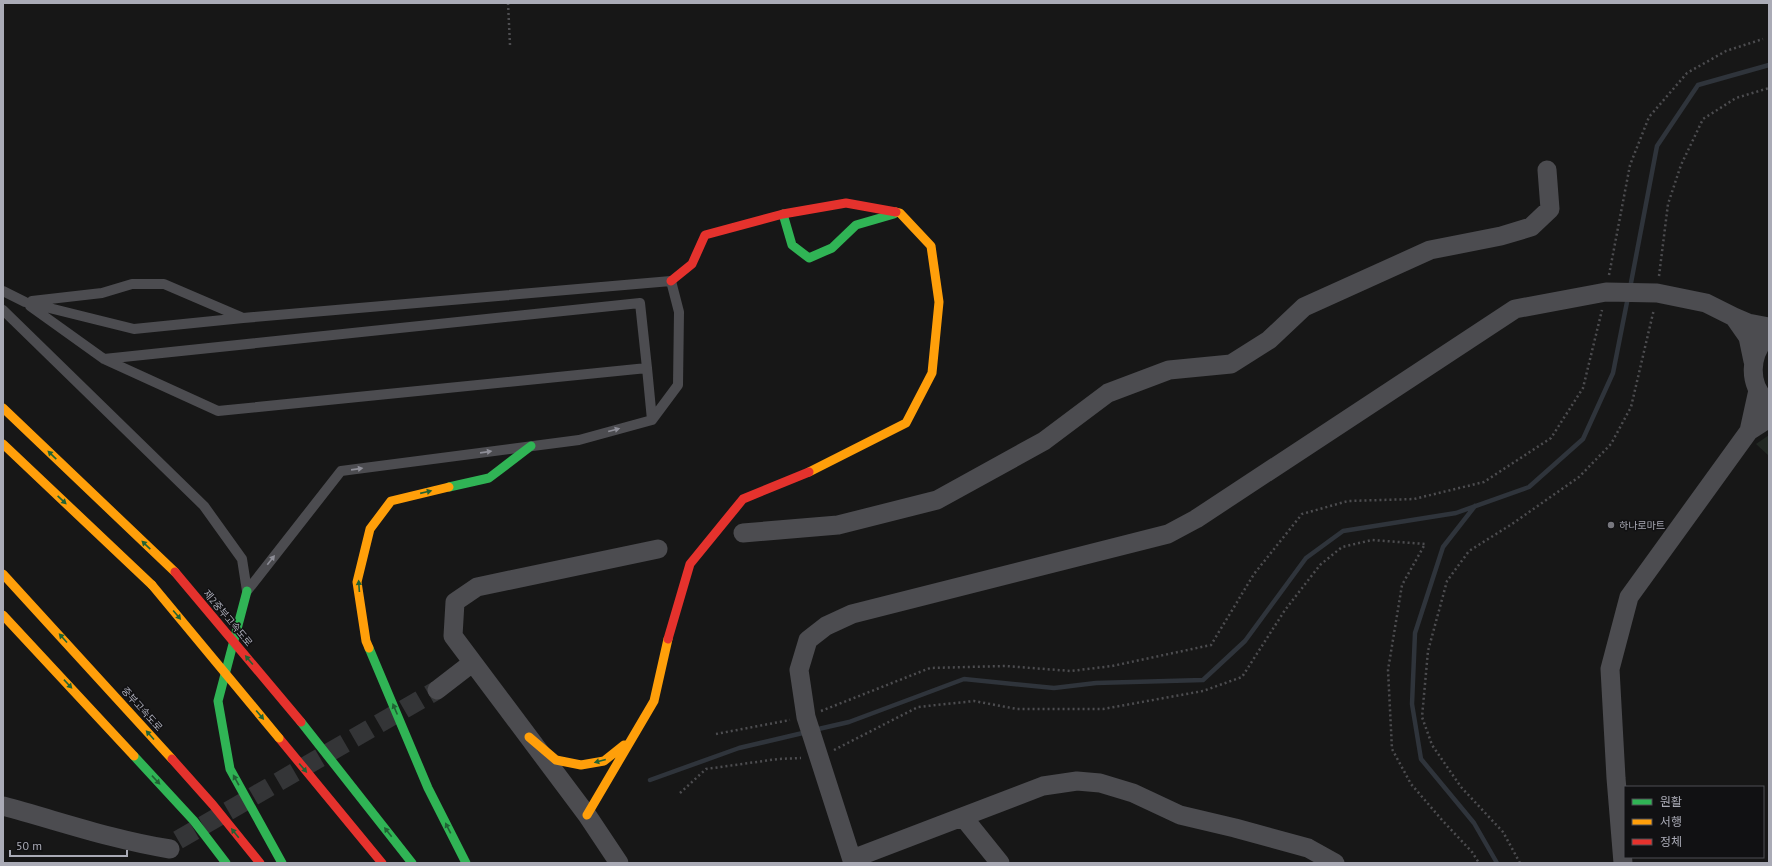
<svg xmlns="http://www.w3.org/2000/svg" width="1772" height="866" viewBox="0 0 1772 866" font-family="'PT Sans','Noto Sans KR',sans-serif">
<style>
.green{fill:#212722}
.lines{fill:none;stroke-linecap:round;stroke-linejoin:round}
.stream{stroke:#2f343b;stroke-width:4.5}
.street-tunnel{stroke:#343537;stroke-width:19;stroke-dasharray:19 10;stroke-linecap:butt}
.path{stroke:#4d4d50;stroke-width:2.5;stroke-dasharray:2 3;stroke-linecap:butt}
.lane{stroke:#4c4c50;stroke-width:10}
.street{stroke:#4c4c50;stroke-width:19}
.fast{stroke:#30b455;stroke-width:9}
.slow{stroke:#ff9f0a;stroke-width:9}
.jam{stroke:#e5322d;stroke-width:9}
.slow-bridge{stroke:#ff9f0a;stroke-width:9}
.jam-bridge{stroke:#e5322d;stroke-width:9}
.oneway{fill:#8e8e97}
.oneway2{fill:#206234}
.poi-dot{fill:#77777e;stroke:#111113;stroke-width:1.5}
.labels{text-anchor:middle;dominant-baseline:central;stroke-width:3;stroke-linejoin:round;paint-order:stroke}
.poi-label{font-size:10px;fill:#aaabb6;stroke:#111113;text-anchor:start}
.street-label{font-size:10px;fill:#aaabb6;stroke:#111113}
</style>
<rect width="100%" height="100%" fill="#171717"/>
<path class="green" d="M1769,435V456L1756,444Z"/>
<g class="lines">
<path class="stream" d="M1630,288L1657,146L1698,85L1769,65
M1475,506L1443,547L1415,633L1412,704L1421,759L1474,823L1497,863
M814,730L849,722L964,679L1054,688L1096,683L1203,680L1245,641L1306,558L1343,531L1456,513L1529,487L1583,439L1613,373L1628,297
M650,780L739,748L807,732"/>
<path class="street-tunnel" d="M178,840L437,690"/>
<path class="path" d="M508,3L510,45
M1609,275L1630,165L1649,117L1687,73L1726,51L1763,39
M1659,276L1668,204L1681,165L1703,119L1736,98L1769,88
M821,711L930,668L1005,666L1071,671L1112,666L1211,645L1254,574L1302,514L1348,501L1414,499L1484,482L1551,438L1583,388L1602,310
M716,734L790,720
M834,750L918,707L974,701L1017,709H1103L1203,691L1242,677L1285,610L1320,565L1342,547L1372,540L1425,544L1402,585L1388,670L1392,749L1411,784L1442,820L1472,852L1479,863
M680,793L706,769L778,759L801,758
M1520,863L1503,832L1461,787L1432,745L1422,717L1428,651L1447,581L1469,551L1512,524L1579,477L1611,444L1631,407L1654,309"/>
<path class="lane" d="M3,291L25,302L134,329L243,318L671,281L679,312L678,385L652,420L579,440L341,471L247,591
M32,301L102,293L132,284H164L241,317
M30,306L104,359L218,411L647,368L652,420
M3,310L204,506L242,559L247,591
M104,359L640,303L647,368"/>
<path class="street" d="M1769,335C1749,353 1747,386 1769,403
M1753,361L1748,337L1734,317L1748,323L1769,327
M1758,390L1749,431L1769,418
M743,533L838,525L937,500L1044,441L1108,393L1169,370L1231,364L1269,340L1304,307L1430,250L1501,236L1531,227L1550,209L1547,170
M437,690L472,663
M3,806C59,821 113,840 170,849
M963,817L1000,863
M852,859L1043,786L1077,781L1100,783L1133,793L1180,815L1235,828L1308,848L1335,863
M619,863L587,815L453,636L455,602L477,587L658,549
M853,863L806,717L799,670L808,640L826,626L852,614L1168,534L1196,519L1515,309L1606,292L1657,293L1706,303L1734,317
M1623,863L1616,778L1610,669L1629,597L1749,431"/>
<path class="fast" d="M783,214L792,245L809,258L832,248L856,225L894,214
M449,487L489,478L531,446
M247,591L218,701L230,769L282,863
M369,648L428,788L466,863
M301,722L412,863
M134,756L194,821L226,863"/>
<path class="slow" d="M3,408L175,572
M3,444L152,585
M809,472L906,423L932,373L939,302L931,246L900,213L896,212
M3,574L172,759
M3,615L134,756
M369,648L366,641L357,582L370,529L391,501L449,487
M529,737L556,760L581,765L604,761L624,745
M587,815L654,701L668,639"/>
<path class="jam" d="M671,281L692,264L705,235L783,214L846,203L896,212
M668,639L690,564L743,499L809,472
M279,738L382,863
M172,759L213,805L260,863"/>
<path class="slow-bridge" d="M152,585L279,738"/>
<path class="jam-bridge" d="M175,572L301,722"/>
</g>
<defs><path id="oneway-solid" d="M-6-.8H1V-3.2L6.5 0L1 3.2V.8H-6Z"/></defs>
<g class="oneway">
<use href="#oneway-solid" transform="translate(614 430) rotate(-15)"/>
<use href="#oneway-solid" transform="translate(486 452) rotate(-8)"/>
<use href="#oneway-solid" transform="translate(357 469) rotate(-8)"/>
<use href="#oneway-solid" transform="translate(271 560) rotate(-52)"/>
</g>
<g class="oneway2">
<use href="#oneway-solid" transform="translate(52 455) rotate(-136)"/>
<use href="#oneway-solid" transform="translate(426 492) rotate(-13)"/>
<use href="#oneway-solid" transform="translate(62 500) rotate(43)"/>
<use href="#oneway-solid" transform="translate(146 545) rotate(-136)"/>
<use href="#oneway-solid" transform="translate(359 586) rotate(-94)"/>
<use href="#oneway-solid" transform="translate(177 615) rotate(50)"/>
<use href="#oneway-solid" transform="translate(63 638) rotate(-132)"/>
<use href="#oneway-solid" transform="translate(249 660) rotate(-130)"/>
<use href="#oneway-solid" transform="translate(68 684) rotate(47)"/>
<use href="#oneway-solid" transform="translate(395 709) rotate(-113)"/>
<use href="#oneway-solid" transform="translate(260 715) rotate(50)"/>
<use href="#oneway-solid" transform="translate(150 735) rotate(-132)"/>
<use href="#oneway-solid" transform="translate(600 761) rotate(165)"/>
<use href="#oneway-solid" transform="translate(303 768) rotate(50)"/>
<use href="#oneway-solid" transform="translate(156 780) rotate(47)"/>
<use href="#oneway-solid" transform="translate(236 780) rotate(-119)"/>
<use href="#oneway-solid" transform="translate(448 828) rotate(-117)"/>
<use href="#oneway-solid" transform="translate(388 832) rotate(-128)"/>
<use href="#oneway-solid" transform="translate(235 833) rotate(-129)"/>
</g>
<circle class="poi-dot" cx="1611" cy="525" r="4"/>
<g class="labels">
<g class="poi-label">
<text x="1619" y="525">하나로마트</text>
</g>
<g class="street-label">
<text transform="translate(228 618) rotate(50)">제2중부고속도로</text>
<text transform="translate(142 709) rotate(48)">중부고속도로</text>
</g>
</g>
<rect width="1772" height="866" fill="none" stroke="#aaabb6" stroke-width="8"/>
<rect x="1624" y="786" width="140" height="72" fill="#111113" stroke="#4e4f54"/>
<rect x="1632" y="799" width="20" height="6" fill="#30b455" stroke="#4e4f54"/>
<text x="1660" y="806" font-size="12" fill="#aaabb6">원활</text>
<rect x="1632" y="819" width="20" height="6" fill="#ff9f0a" stroke="#4e4f54"/>
<text x="1660" y="826" font-size="12" fill="#aaabb6">서행</text>
<rect x="1632" y="839" width="20" height="6" fill="#e5322d" stroke="#4e4f54"/>
<text x="1660" y="846" font-size="12" fill="#aaabb6">정체</text>
<path d="M10 850v6h117v-6" fill="none" stroke="#aaabb6" stroke-width="2"/>
<text x="16" y="850" font-size="12" fill="#aaabb6" stroke="#111113" stroke-width="3" paint-order="stroke">50 m</text>
</svg>
